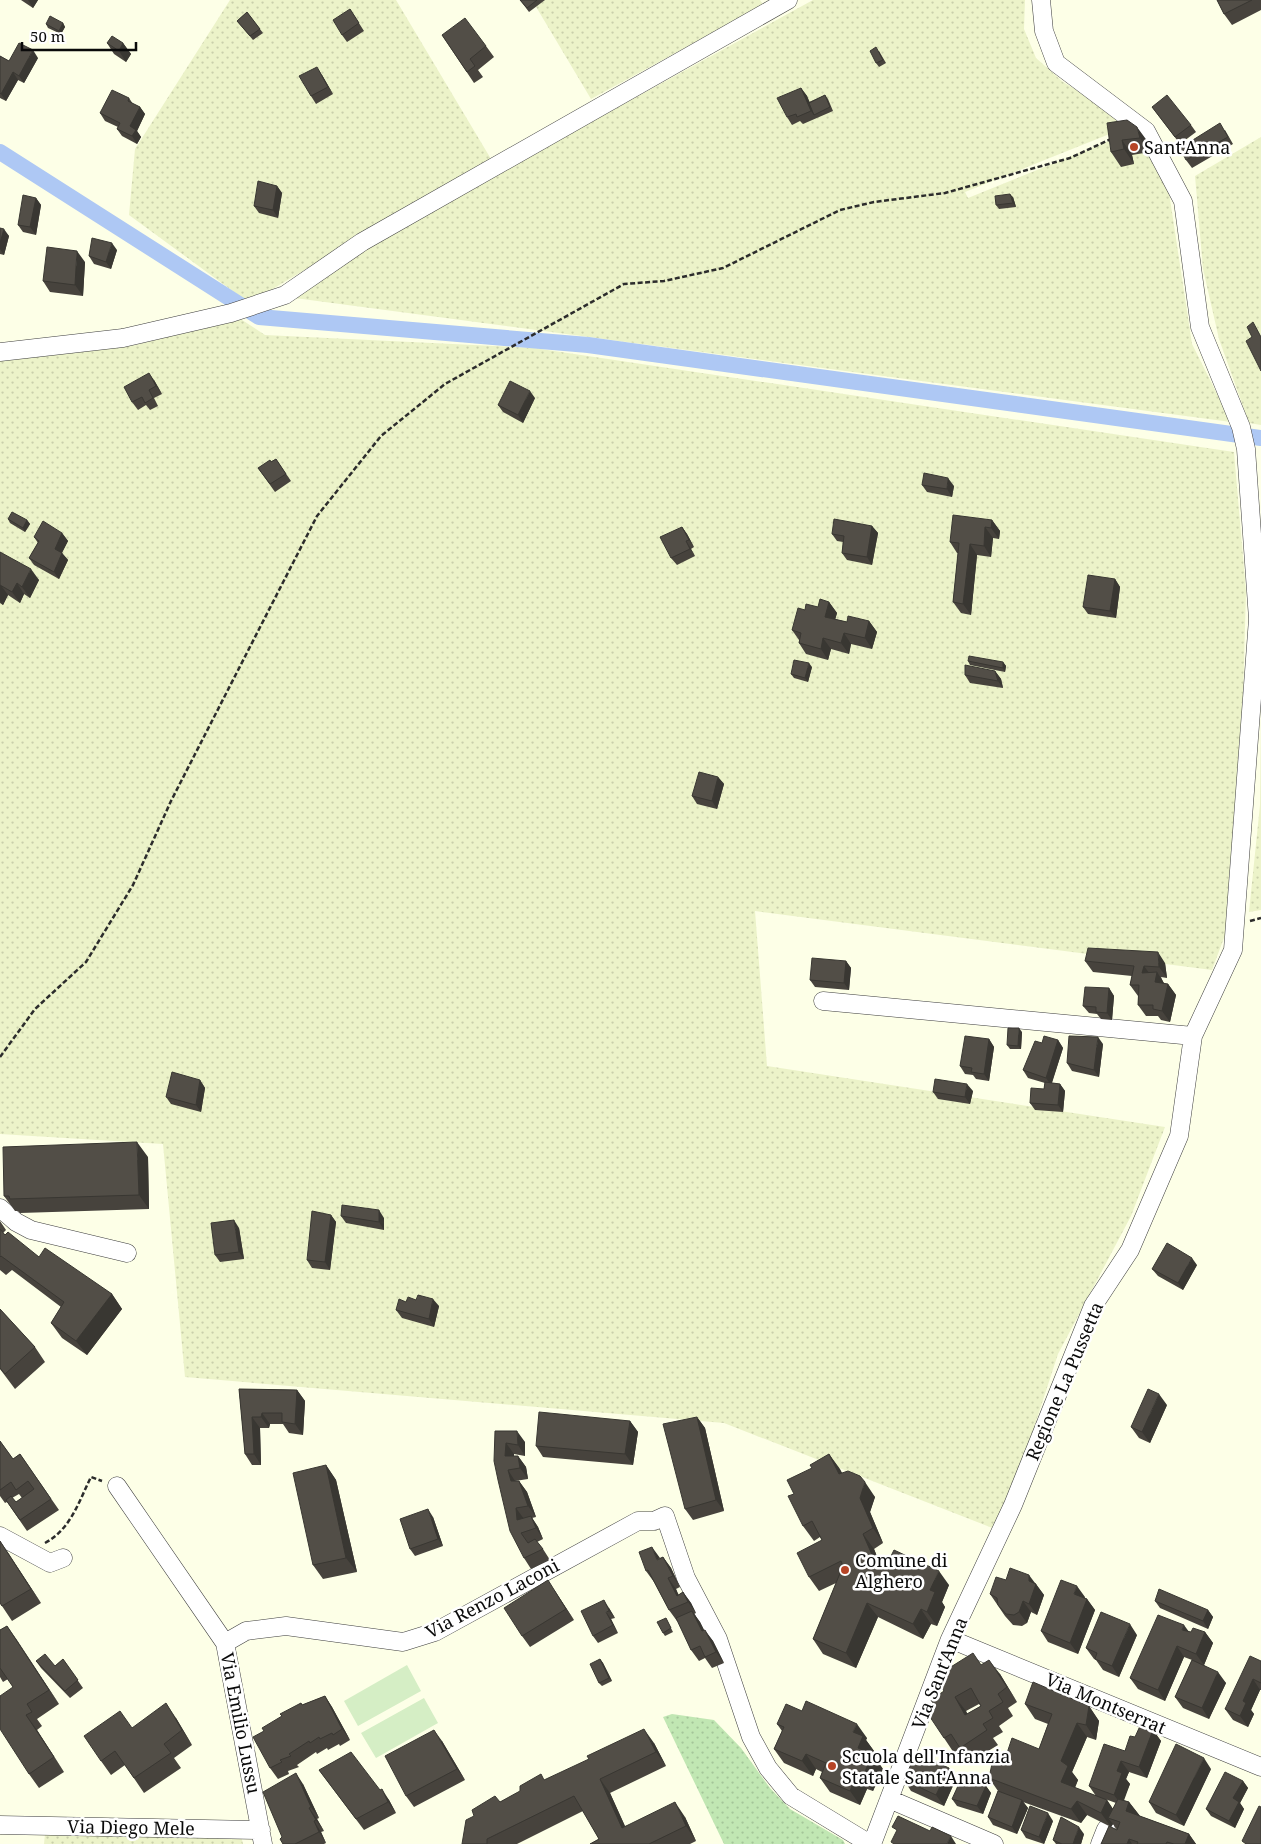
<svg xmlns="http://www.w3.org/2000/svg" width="1261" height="1844" viewBox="0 0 1261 1844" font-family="'Noto Serif',serif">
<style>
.farmland{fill:url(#farmland-dots)}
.green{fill:url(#green-dots)}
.pitch{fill:#d5eec5}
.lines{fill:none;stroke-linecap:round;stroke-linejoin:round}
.canal{stroke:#aec8f4;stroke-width:16}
.minor-casing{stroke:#3d3d3d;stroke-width:19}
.path{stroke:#2c2c2c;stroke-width:2.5;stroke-dasharray:5 2.5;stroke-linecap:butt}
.minor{stroke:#fff;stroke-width:18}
.wall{fill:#47433d;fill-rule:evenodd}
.shaded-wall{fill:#393732}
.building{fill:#524e47;stroke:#393732;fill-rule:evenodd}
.poi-dot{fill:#b64426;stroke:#fff;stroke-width:2}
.labels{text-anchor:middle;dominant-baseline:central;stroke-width:5;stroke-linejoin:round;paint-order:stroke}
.poi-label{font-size:18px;fill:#0a0a0a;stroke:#fff;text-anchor:start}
.street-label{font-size:18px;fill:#0a0a0a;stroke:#fff}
</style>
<defs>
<pattern id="farmland-dots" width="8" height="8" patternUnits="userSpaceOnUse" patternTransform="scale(1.25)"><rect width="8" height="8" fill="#ecf3c9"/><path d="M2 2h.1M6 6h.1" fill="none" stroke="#c9cfab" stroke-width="1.8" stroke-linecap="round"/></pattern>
<pattern id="green-dots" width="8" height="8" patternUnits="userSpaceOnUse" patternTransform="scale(1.25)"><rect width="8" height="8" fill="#c1e7b3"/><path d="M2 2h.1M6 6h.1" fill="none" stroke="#a4c599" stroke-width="1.8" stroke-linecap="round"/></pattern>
</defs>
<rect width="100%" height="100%" fill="#fdffe7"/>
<path class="farmland" d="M230,0H396L491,159L249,303L129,215L135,149Z
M532,0H760L763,5L591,99Z
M813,0H1025L1024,29L1036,58L1063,82L1123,118L1127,127L965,192L968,198L1131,132L1165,166L1192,344L1231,422L287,297L384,236Z
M1261,137V425L1249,423L1219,339L1203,269L1195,176Z
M239,318L265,335L534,348L1234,452L1246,592L1239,835L1228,927L1212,970L755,911L767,1066L1165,1127L1131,1216L1058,1354L1013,1492L995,1529L724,1423L185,1377L163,1144L0,1134V360L136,345Z
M1261,714V910L1249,912L1260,805Z
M45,1834L241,1836L243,1844H44Z"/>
<path class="green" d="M672,1714L714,1720L741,1748L770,1788L790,1809L843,1840L845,1844H724L663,1717Z"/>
<path class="pitch" d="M407,1665L421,1691L358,1726L344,1701Z
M424,1698L438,1723L376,1758L361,1733Z"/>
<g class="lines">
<path class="canal" d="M0,152L259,317L588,345L1261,438"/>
<defs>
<path id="minor" d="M0,352L123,338L231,313L285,295L362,242L788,0
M823,1001L1193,1036
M0,1208L16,1222L31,1230L127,1253
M117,1486L225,1643L263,1844
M0,1536L50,1563L63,1558
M950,1639L1261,1767
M225,1643L246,1631L286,1626L403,1642L435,1632L638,1521H654L665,1516L686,1578L718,1639L751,1737L768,1768L791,1796L870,1844
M889,1799L994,1844
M0,1825L261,1830
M872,1844L950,1639L1013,1505L1093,1306L1130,1250L1179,1136L1193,1036L1233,950L1258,619L1246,449L1241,427L1200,327L1183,201L1146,131L1056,63L1044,31L1041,0
M1100,1844L1106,1829"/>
</defs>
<use href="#minor" class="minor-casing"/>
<path class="path" d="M1250,921L1261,918
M0,1057L35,1009L86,962L133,885L171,801L317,516L381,436L445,384L624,284L664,281L723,268L840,210L874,202L945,193L1070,158L1111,139
M45,1543C71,1529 79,1501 91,1477L102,1481"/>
<use href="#minor" class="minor"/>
</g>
<path class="wall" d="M21,0H38L33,8Z
M520,0H545L529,12Z
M1217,0H1261V10L1232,25L1224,14Z
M350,9L364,31L347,42L342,35Z
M247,12L263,33L253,40L237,21Z
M63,23L65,27L61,34L48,28L46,24Z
M442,35L486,46L494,57L478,70L483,77L474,83Z
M107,43H123L131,54L126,62L114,54Z
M879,51L886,63L879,67L876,63Z
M0,56L9,61L38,58L24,83L18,80L6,101L0,98Z
M322,75L333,94L316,104L311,96Z
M801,88L807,96L809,102L825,95L828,99L833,111L803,124L800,121L792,125L787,117Z
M129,98L133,104L140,107L145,114L137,131L141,137L137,144L122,136L117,129L118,127L105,121L100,113Z
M1152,107L1191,125L1196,132L1180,144Z
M1127,120L1148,142L1150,152L1132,155L1134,164L1121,167L1111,152Z
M1225,130L1233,144L1192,168L1186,160Z
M277,186L282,193L278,218L259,213L254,206Z
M1013,197L1016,207L999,209L996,205Z
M36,198L41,205L36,235L23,232L18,225Z
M0,228L9,236L4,255L0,254Z
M117,250L111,269L94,264L89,256Z
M85,262L83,296L50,292L43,281Z
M154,380L162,394L154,398L158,406L150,410L146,405L138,410L132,402Z
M535,398L523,423L503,412L498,405Z
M276,459L291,481L275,492L258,468Z
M922,485L954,486L952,497L927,492Z
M8,519L27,520L30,524L25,532L10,523Z
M992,520L1000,531L999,539L993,538L991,557L977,555L971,615L961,613L953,602L958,553H957L950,542Z
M872,526L878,533L872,565L847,560L842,553L843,542L837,541L832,534Z
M682,527L687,534L694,547L691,549L695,556L677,565L671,558Z
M62,533L68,541L62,553L68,560L59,579L34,565L29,558L38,543L34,537Z
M0,552L39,580L30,598L24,594L20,603L8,595L3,605L0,603Z
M1115,579L1120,587L1116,618L1088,614L1083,607Z
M829,602L837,613L835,619L847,622L869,621L877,632L872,649L851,644L849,654L831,649L828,660L806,654L799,643V640L792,630L805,610L818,607Z
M968,661L1003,662L1006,666L1005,672L970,665Z
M812,667L808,682L794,678L791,674Z
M995,671L1001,679L1003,688L970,683L965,675Z
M718,777L724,784L717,809L697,804L692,796Z
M846,961L851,968L849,990L815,987L810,980Z
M1085,961L1165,963L1167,978L1161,977L1164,984H1168L1176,995L1170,1022L1161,1020L1158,1016H1146L1138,1005V996L1130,985L1132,976L1093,972Z
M1109,988L1114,996L1112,1020L1101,1019L1097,1014L1089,1013L1083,1006Z
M1022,1032L1021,1049H1010L1007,1045Z
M989,1039L994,1047L989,1081L976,1079L973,1075L965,1074L960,1066Z
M1058,1040L1063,1048L1052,1083L1060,1084L1065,1091L1063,1112L1035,1110L1030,1103L1044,1089L1045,1083L1028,1078L1023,1070L1042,1043Z
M1103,1044L1099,1077L1072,1071L1067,1063Z
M200,1080L205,1088L201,1112L171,1104L166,1097Z
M973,1091L970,1104L938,1099L933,1092Z
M148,1157L149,1209L20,1213L18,1211H15L4,1196Z
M331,1215L336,1222L330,1270L312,1268L307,1260Z
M341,1216L384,1218V1230L346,1223Z
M0,1221L6,1230L3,1233L5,1235L39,1257L112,1294L122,1309L87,1355L62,1338L51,1323L61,1307L12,1270L6,1275L0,1270Z
M239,1228L244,1259L220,1262L215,1255Z
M1197,1265L1183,1290L1158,1276L1152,1269Z
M416,1300L439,1306L434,1327L402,1318L396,1310L406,1302Z
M0,1309L35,1347L45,1362L15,1389L0,1369Z
M239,1389L297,1390L305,1401L303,1435L289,1433L283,1424H270L269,1428H260L261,1465H252L245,1454Z
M1167,1405L1150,1443L1139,1438L1131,1427Z
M697,1417L705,1428L724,1511L693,1520L685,1509Z
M630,1421L638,1432L633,1465L543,1457L536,1446Z
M495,1431L525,1442V1456L514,1454V1456H518L526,1467L528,1479L515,1481H519L527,1492L536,1517L532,1518L538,1527L543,1539L537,1542L543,1549L550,1560L531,1569L524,1558Z
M0,1441L13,1459L20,1454L59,1510L27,1531L7,1502L5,1503L0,1496ZM19,1494L22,1498L16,1502L12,1498Z
M829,1454L842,1473L875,1497L870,1512L883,1543L874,1549L878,1559L887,1564L949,1585L942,1602L945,1607L937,1626L931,1624L923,1639L878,1617L856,1668L823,1654L813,1639L836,1583L819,1591L809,1577L822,1540L820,1537L814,1541L803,1526L794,1494L812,1468Z
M326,1465L336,1480L357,1572L323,1579L313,1565Z
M433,1517L443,1546L415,1556L410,1549Z
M0,1541L41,1603L12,1621L0,1603Z
M663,1557L671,1568L680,1587L676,1589L678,1595L683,1592L691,1603L696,1613L694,1614L700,1622L704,1630L713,1641L724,1663L712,1668L705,1658L699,1661L691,1650L678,1621H677L669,1610L654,1582L646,1571L660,1558Z
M1035,1584H1036L1044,1595L1037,1615L1031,1612L1027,1623L1022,1626L1013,1625L1005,1616L990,1594Z
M555,1591L574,1620L530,1647L522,1636Z
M1085,1597V1598L1087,1599L1095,1610L1078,1654L1048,1642L1041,1631Z
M1155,1601L1208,1610L1213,1617L1208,1629L1160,1608Z
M609,1608L615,1618L611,1619L618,1633L598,1643L593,1636Z
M666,1618L673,1632L665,1636L663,1633Z
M7,1626L59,1704L37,1719L42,1726L37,1730L64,1772L39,1788L29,1774L13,1687L8,1679L3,1682L0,1677V1630Z
M1189,1632H1205L1213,1643L1204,1665L1226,1683L1209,1719L1183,1708L1175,1697L1192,1660L1184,1657L1165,1701L1138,1689L1130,1678Z
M1137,1635L1119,1677L1103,1670L1096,1660L1094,1659L1086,1648Z
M63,1659L83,1688L70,1698L41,1668L36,1661L55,1666Z
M600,1659L603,1663L612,1681L602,1686L599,1683Z
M1261,1661V1690H1260L1251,1710L1254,1714L1248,1727L1233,1720L1225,1709Z
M982,1665L1000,1674L1017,1702L1008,1708L1013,1716L999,1726L1003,1732L993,1738L998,1745L970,1762L960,1748L954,1753L944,1738L936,1708ZM979,1704L981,1706L967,1714L966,1711Z
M325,1696L332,1707L350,1740L340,1746L339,1744L328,1750L327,1748L317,1754L316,1752L297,1765L299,1767L288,1771L289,1774L278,1779L270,1768L264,1731L301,1703L302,1705Z
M1025,1704L1089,1706L1099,1721L1096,1740L1087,1737L1072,1772L1078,1780L1075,1788L1096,1796L1089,1786L1125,1751L1135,1737L1153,1730L1161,1741L1147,1778L1129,1772L1126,1779L1130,1784L1123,1800L1129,1802L1140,1816L1189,1834L1196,1844H1101L1109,1826L1087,1815L1081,1823L1023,1802L1028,1808L1017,1834L993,1825L988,1817L998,1791L989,1778L1005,1759L1039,1749L1048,1724L1035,1719ZM1105,1799L1116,1803L1113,1809L1107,1800ZM1113,1824L1117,1830L1111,1827Z
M176,1718L192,1745L174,1758L181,1768L144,1793L125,1765L111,1775L101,1761L132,1728Z
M777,1724L867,1738L866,1740L874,1751L872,1754L883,1769L873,1791L867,1789L860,1805L830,1792L820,1778L822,1772L816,1769L813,1776L784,1763L774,1749L782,1731Z
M442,1741L465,1780L414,1807L406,1796Z
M654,1743L666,1766L610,1793L625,1826L685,1817L696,1841L690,1844H590L599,1839L583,1811L517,1844H462L500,1802L545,1780Z
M1211,1769L1184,1826L1156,1813L1149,1802Z
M319,1770L380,1790L389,1800L396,1813L364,1830Z
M956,1779L944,1806L911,1791L904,1780Z
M1243,1781L1248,1788L1240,1803L1244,1809L1235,1828L1211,1816L1206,1809Z
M303,1784L319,1818L317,1819L324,1831L321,1832L326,1843L324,1844H283L282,1837Z
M986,1786L991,1793L983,1814L957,1806L952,1799Z
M1053,1821L1044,1844L1026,1838L1021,1830Z
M1084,1834L1081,1844H1056L1053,1840Z"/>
<path class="shaded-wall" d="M28,0H38L33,8Z
M63,23L65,27L61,34L59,31Z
M123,43L131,54L126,62L119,51Z
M33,50L38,58L24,83L19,76Z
M317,67L322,75L333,94L328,87Z
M13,72L18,80L6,101L1,94Z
M801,88L807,96L815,114L814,115L811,111Z
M140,107L145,114L137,131L141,137L137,144L132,136L130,126Z
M1137,127L1148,142L1150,152L1140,138Z
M1122,140L1132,155L1134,164L1124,149Z
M277,186L282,193L278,218L273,210Z
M1010,194L1013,197L1016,207L1013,203Z
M36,198L41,205L36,235L30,227Z
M4,229L9,236L4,255L0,249V243Z
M112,243L117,250L111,269L106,262Z
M77,251L85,262L83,296L75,285Z
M149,373L154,380L162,394L156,386Z
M530,391L535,398L523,423L518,415Z
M948,478L954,486L952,497L947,489Z
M27,520L30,524L25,532L23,528Z
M992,520L1000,531L999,539L991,528Z
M872,526L878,533L872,565L867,557Z
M682,527L687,534L694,547L689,540Z
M985,527L993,538L991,557L984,546Z
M62,533L68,541L60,556L55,549Z
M686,541L691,549L695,556L690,549Z
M970,544L977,555L971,615L963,604Z
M62,553L68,560L59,579L54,572Z
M31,569L39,580L30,598L22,587Z
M1115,579L1120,587L1116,618L1110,611Z
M17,583L24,594L20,603L12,592Z
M0,584L8,595L3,605L0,601Z
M829,602L837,613L833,628L825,617Z
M869,621L877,632L872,649L865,638Z
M844,633L851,644L849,654L841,643Z
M823,638L831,649L828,660L821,649Z
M1003,662L1006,666L1005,672L1003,668Z
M809,663L812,667L808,682L805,678Z
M995,671L1001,679L1003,688L998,681Z
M718,777L724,784L717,809L712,801Z
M1158,952L1165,963L1167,978L1159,967Z
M846,961L851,968L849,990L844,983Z
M1144,966L1152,977L1142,973Z
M1157,972L1164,983L1163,994L1155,982Z
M1168,984L1176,995L1170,1022L1162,1011Z
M1109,988L1114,996L1112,1020L1107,1013Z
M1019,1028L1022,1032L1021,1049L1018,1046Z
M1098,1037L1103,1044L1099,1077L1094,1070Z
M989,1039L994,1047L989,1081L984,1074Z
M1058,1040L1063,1048L1051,1085L1046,1078Z
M200,1080L205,1088L201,1112L196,1105Z
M967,1084L973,1091L970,1104L965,1097Z
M1060,1084L1065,1091L1063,1112L1058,1105Z
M137,1142L148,1157L149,1209L139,1195Z
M379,1210L384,1218V1230L379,1222Z
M331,1215L336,1222L330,1270L325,1262Z
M234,1220L239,1228L244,1259L239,1252Z
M1192,1258L1197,1265L1183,1290L1178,1283Z
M112,1294L122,1309L87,1355L76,1341Z
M433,1299L439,1306L434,1327L429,1319Z
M297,1390L305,1401L303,1435L295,1424Z
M1159,1394L1167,1405L1150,1443L1142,1432Z
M262,1413L270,1424L269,1428L261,1417Z
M252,1417L260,1428L261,1465L254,1454Z
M697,1417L705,1428L724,1511L716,1500Z
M630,1421L638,1432L633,1465L625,1454Z
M517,1431L525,1442V1456L518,1445Z
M506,1443L514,1454L513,1467L505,1456Z
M829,1454L840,1469L850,1489L839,1474Z
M518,1456L526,1467L528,1479L520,1468Z
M326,1465L336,1480L357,1572L346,1558Z
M508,1470L515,1481H511Z
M519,1481L527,1492L536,1517L528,1506Z
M865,1482L875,1497L870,1512L883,1543L873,1528L860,1498Z
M516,1508L524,1519L517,1520Z
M428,1509L433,1517L443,1546L438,1539Z
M531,1516L538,1527L543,1539L536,1528Z
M863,1534L874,1549L883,1571L873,1557Z
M0,1541L9,1554L41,1603L31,1589Z
M652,1547L660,1558L657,1560Z
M663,1557L671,1568L680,1587L673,1576Z
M939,1571L949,1585L942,1602L945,1607L937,1626L927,1612L930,1590Z
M1029,1575L1044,1595L1037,1615L1029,1604Z
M668,1578L676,1589L683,1604L677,1596Z
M548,1580L555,1591L574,1620L566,1609Z
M1077,1586L1085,1597L1082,1605L1074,1594Z
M683,1592L691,1603L696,1613L688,1602Z
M1087,1599L1095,1610L1078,1654L1070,1643Z
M604,1600L609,1608L615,1618L609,1611Z
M1023,1601L1031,1612L1027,1623L1019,1612Z
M867,1603L878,1617L856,1668L846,1653Z
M921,1609L931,1624L923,1639L913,1624Z
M1208,1610L1213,1617L1208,1629L1203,1621Z
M692,1611L700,1622L710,1642L702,1631Z
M606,1612L611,1619L618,1633L613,1625Z
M1130,1624L1137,1635L1119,1677L1112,1666Z
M1184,1625L1192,1636L1182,1630Z
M7,1626L17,1640L59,1704L49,1690Z
M705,1630L713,1641L724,1663L716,1652Z
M1205,1632L1213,1643L1204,1665L1196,1654Z
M1177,1646L1184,1657L1165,1701L1158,1690Z
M600,1659L603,1663L612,1681L609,1678Z
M989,1660L1000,1674L1017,1702Z
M1218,1672L1226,1683L1209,1719L1202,1708Z
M1253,1679L1260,1690L1251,1710L1254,1714L1248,1727L1240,1716L1243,1701Z
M325,1696L332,1707L350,1740L342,1729Z
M955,1697L966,1711L976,1730L965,1715Z
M166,1703L176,1718L192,1745L182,1730Z
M1089,1706L1099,1721L1096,1740L1086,1725Z
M26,1715L37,1730L64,1772Z
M1077,1723L1087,1737L1072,1772L1078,1780L1071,1796L1061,1782V1761Z
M857,1724L867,1738L866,1740L874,1751L869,1763L858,1748L853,1732Z
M644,1729L654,1743L666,1766L656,1752Z
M434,1730L442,1741L465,1780L457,1769Z
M1153,1730L1161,1741L1147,1778L1139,1767Z
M806,1754L816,1769L813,1776L802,1761Z
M872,1754L883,1769L873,1791L863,1777Z
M1204,1758L1211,1769L1184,1826L1176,1815Z
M1121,1761L1129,1772L1126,1779L1130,1784L1122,1806L1114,1795L1117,1771Z
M949,1768L956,1779L944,1806L936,1795Z
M296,1773L303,1784L319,1818L311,1807Z
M857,1774L867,1789L860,1805L850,1791Z
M600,1779L610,1793L632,1842L622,1828Z
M1243,1781L1248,1788L1240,1803L1244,1809L1235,1828L1229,1821L1233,1798Z
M986,1786L991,1793L983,1814L977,1806Z
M382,1789L389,1800L396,1813L388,1802Z
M1022,1800L1028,1808L1017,1834L1012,1827Z
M1107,1800L1117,1815L1108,1818L1113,1824L1111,1827L1101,1813Z
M1077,1801L1087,1815L1081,1823L1071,1809Z
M675,1802L685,1817L696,1841L686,1826Z
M1129,1802L1140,1816L1126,1811Z
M309,1808L317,1819L324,1831L316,1820Z
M1048,1813L1053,1821L1044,1844L1039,1837Z
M314,1821L321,1832L326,1843L319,1832Z
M1079,1827L1084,1834L1081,1844H1073Z
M1189,1834L1196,1844H1185Z
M951,1836L956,1844H947Z
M1129,1839L1132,1844H1127Z"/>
<path class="building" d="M520,0H537L527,8Z
M1217,0H1252L1224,14Z
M350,9L359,23L342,35L333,20Z
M247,12L260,29L250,36L237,21Z
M50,16L63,23L59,31L46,24Z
M465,18L486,46L470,59L475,66L467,72L442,35Z
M112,36L123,43L119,51L107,43Z
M19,43L33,50L19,76L13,72L1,94L0,93V56L9,61Z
M876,47L883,60L876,63L870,51Z
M317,67L328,87L311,96L299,76Z
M801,88L811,111L797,117L796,114L787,117L777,98Z
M112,90L129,98L128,101L140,107L130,126L136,130L132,136L117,129L120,123L100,113Z
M825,95L830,107L814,115L809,103Z
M1167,95L1191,125L1175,137L1152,107Z
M1127,120L1137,127L1140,138L1122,140L1124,149L1111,152L1107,123Z
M1220,123L1228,137L1186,160L1180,148Z
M258,181L277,186L273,210L254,206Z
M1010,194L1013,203L996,205L995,196Z
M23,195L36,198L30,227L18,225Z
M0,228L4,229L0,243Z
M92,238L112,243L106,262L89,256Z
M47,247L77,251L75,285L43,281Z
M1253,322L1261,337V371L1246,341L1252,337L1247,327Z
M149,373L156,386L149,390L153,398L145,403L142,397L132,402L124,387Z
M510,381L530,391L518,415L498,405Z
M276,459L286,474L270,484L258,468L270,460L271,462Z
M924,473L948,478L947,489L922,485Z
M12,512L27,520L23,528L8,519Z
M953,515L992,520L991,528L985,527L984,546L970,544L963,604L953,602L959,543L950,542Z
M834,519L872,526L867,557L842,553L844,536L832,534Z
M43,521L62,533L55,549L62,553L54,572L29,558L39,541L34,537Z
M682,527L689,540L686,541L690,549L671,558L660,537Z
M0,552L31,569L22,587L17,583L12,592L0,585Z
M1088,575L1115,579L1110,611L1083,607Z
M820,599L829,602L825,617L847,622L848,616L869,621L865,638L844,633L841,643L823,638L821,649L799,643L801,633L792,630L798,608L805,610L806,604L818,607Z
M969,656L1003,662V668L968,661Z
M794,660L809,663L805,678L791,674Z
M965,665L995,671L998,681L965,675Z
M699,772L718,777L712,801L692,796Z
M1088,948L1158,952L1159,967L1144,966L1142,973L1157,972L1155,982L1168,984L1162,1011L1153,1009V1005H1138L1139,985H1130L1134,966L1085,961Z
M812,958L846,961L844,983L810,980Z
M1085,987L1109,988L1107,1013L1096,1012V1007L1083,1006Z
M1008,1028H1019L1018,1046L1007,1045Z
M965,1036L989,1039L984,1074L971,1072L972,1068L960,1066Z
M1044,1036L1058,1040L1046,1078L1023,1070L1035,1041L1042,1043Z
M1069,1036L1098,1037L1094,1070L1067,1063Z
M172,1072L200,1080L196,1105L166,1097Z
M935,1079L967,1084L965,1097L933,1092Z
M1045,1082L1060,1084L1058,1105L1030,1103L1031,1088L1044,1089Z
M137,1142L139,1195L10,1199L9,1196H4L3,1147Z
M342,1205L379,1210V1222L341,1216Z
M312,1211L331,1215L325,1262L307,1260Z
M234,1220L239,1252L215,1255L211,1223Z
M0,1229L5,1235L8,1232L39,1257L45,1248L112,1294L76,1341L51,1323L64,1302L1,1256L0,1257Z
M1167,1243L1192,1258L1178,1283L1152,1269Z
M418,1295L433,1299L429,1319L396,1310L399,1299L406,1302L408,1297L416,1300Z
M0,1309L35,1347L5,1374L0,1368Z
M239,1389L297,1390L295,1424L282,1422V1413H262L261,1417H252L254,1454H245Z
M1148,1389L1159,1394L1142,1432L1131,1427Z
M539,1412L630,1421L625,1454L536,1446Z
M697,1417L716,1500L685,1509L663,1424Z
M495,1431H517L518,1445L506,1443L505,1456H518L520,1468L508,1470L511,1481H519L528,1506L516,1508L517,1520L531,1516L536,1528L521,1533L528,1543L535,1539L543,1549L524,1558L510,1531L498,1480L494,1461Z
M0,1441L13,1459L20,1454L51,1499L20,1520L6,1500L11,1496L16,1502L34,1489L28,1481L16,1490L11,1482L0,1490Z
M829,1454L839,1474L848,1471L860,1476L865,1482L860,1498L873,1528L863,1534L873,1557L887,1564L894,1550L939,1571L930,1590L935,1592L927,1612L921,1609L913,1624L867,1603L846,1653L813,1639L843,1566L841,1561L809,1577L797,1553L822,1540L812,1521L803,1526L788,1496L794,1494L787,1480L812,1468L810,1465Z
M326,1465L346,1558L313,1565L293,1473Z
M428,1509L438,1539L410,1549L400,1519Z
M0,1541L31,1589L2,1606L0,1603Z
M652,1547L657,1560L663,1557L673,1576L668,1578L677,1596L683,1592L688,1602L669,1610L648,1570L646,1571L639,1552Z
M1010,1568L1029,1575V1581L1036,1584L1029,1604L1023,1601L1019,1612L1014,1615L1006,1614L998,1605L997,1598L990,1594L996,1577L1006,1580Z
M548,1580L566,1609L522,1636L504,1608Z
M1061,1580L1077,1586L1074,1594L1087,1599L1070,1643L1041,1631Z
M1159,1589L1208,1610L1203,1621L1155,1601Z
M604,1600L609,1611L606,1612L613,1625L593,1636L581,1611Z
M692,1611L702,1631L705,1630L716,1652L705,1657L700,1646L691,1650L676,1618Z
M1101,1612L1130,1624L1112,1666L1095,1659L1097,1653L1086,1648Z
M1158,1615L1184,1625L1182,1630L1191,1632L1193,1628L1205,1632L1196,1654L1177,1646L1158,1690L1130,1678Z
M666,1618L671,1628L663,1633L657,1622Z
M7,1626L49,1690L27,1704L32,1712L26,1715L54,1757L29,1774L0,1729V1696L13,1687L0,1668V1630Z
M973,1653L981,1665L989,1660L1007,1687L998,1694L1003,1702L989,1711L993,1718L983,1724L987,1730L960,1748L951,1734L944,1738L928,1714L936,1708L931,1700L944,1691L938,1682L949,1675L946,1670ZM971,1688L981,1706L965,1715L955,1697Z
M45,1654L55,1666L63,1659L78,1680L65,1691L36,1661Z
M1250,1656L1261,1661V1683L1253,1679L1243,1701L1246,1703L1240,1716L1225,1709Z
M600,1659L609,1678L599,1683L590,1664Z
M1192,1660L1218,1672L1202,1708L1175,1697Z
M1033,1682L1089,1706L1086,1725L1077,1723L1061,1761L1068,1766L1061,1782L1107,1800L1101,1813L1077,1801L1071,1809L989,1778L994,1754L1005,1759L1012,1738L1039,1749L1052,1714L1025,1704Z
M325,1696L342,1729L333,1735L332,1733L320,1739L319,1737L310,1743L309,1741L289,1754L291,1756L280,1760L282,1762L270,1768L253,1737L264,1731L262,1728L282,1716L280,1714L301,1703L302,1705Z
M806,1701L857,1724L853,1732L863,1736L858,1748L872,1754L863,1777L857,1774L850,1791L820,1778L826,1763L806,1754L802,1761L774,1749L784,1727L777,1724L786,1704L802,1711Z
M166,1703L182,1730L164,1744L171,1753L134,1778L115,1751L101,1761L84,1736L120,1711L132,1728Z
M1140,1726L1153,1730L1139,1767L1121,1761L1117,1771L1122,1773L1114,1795L1089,1786L1104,1744L1125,1751L1130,1736L1135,1737Z
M644,1729L656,1752L600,1779L622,1828L675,1802L686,1826L649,1844H590L599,1839L574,1796L487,1839V1844H462L466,1820L474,1816L472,1810L495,1796L500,1802L520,1791V1786L541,1774L544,1780L589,1759L587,1756Z
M434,1730L457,1769L406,1796L385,1756Z
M1176,1744L1204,1758L1176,1815L1149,1802Z
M351,1752L380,1790L382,1789L388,1802L356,1819L319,1770Z
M916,1753L949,1768L936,1795L904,1780Z
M1225,1772L1243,1781L1233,1798L1239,1802L1229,1821L1206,1809Z
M296,1773L311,1807L309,1808L316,1820L314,1821L319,1832L295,1844H283L280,1839L282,1837L263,1792Z
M963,1775L986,1786L977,1806L952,1799Z
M998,1791L1022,1800L1012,1827L988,1817Z
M1118,1799L1129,1802L1126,1811L1189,1834L1185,1844H1174L1167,1842L1166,1844H1137L1138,1842L1129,1839L1127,1844H1101L1109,1826L1117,1830L1120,1822L1108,1818Z
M1030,1806L1048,1813L1039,1837L1021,1830Z
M1259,1806L1261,1807V1844H1246L1242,1841Z
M898,1816L930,1831L932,1827L951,1836L947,1844H894L891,1842L897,1830L892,1827Z
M1061,1817L1079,1827L1073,1844H1062L1053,1840Z"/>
<g class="poi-dot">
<circle cx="1134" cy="147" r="5"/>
<circle cx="845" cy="1570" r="5"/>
<circle cx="832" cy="1766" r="5"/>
</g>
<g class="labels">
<g class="poi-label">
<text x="1144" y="147">Sant'Anna</text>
<text x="855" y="1560">Comune di<tspan x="855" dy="21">Alghero</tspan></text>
<text x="842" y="1756">Scuola dell'Infanzia<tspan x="842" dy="21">Statale Sant'Anna</tspan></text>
</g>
<g class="street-label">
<text transform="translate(1064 1381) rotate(-67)">Regione La Pussetta</text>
<text transform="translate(492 1598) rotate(-28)">Via Renzo Laconi</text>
<text transform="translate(939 1673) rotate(-68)">Via Sant'Anna</text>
<text transform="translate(1106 1703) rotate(23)">Via Montserrat</text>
<text transform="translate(241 1723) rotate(79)">Via Emilio Lussu</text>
<text transform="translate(131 1827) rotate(1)">Via Diego Mele</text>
</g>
</g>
<path d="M22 42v8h114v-8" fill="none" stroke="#0a0a0a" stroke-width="2.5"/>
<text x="30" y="42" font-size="15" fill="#0a0a0a" stroke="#ffffff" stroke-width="4" paint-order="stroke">50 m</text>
</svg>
